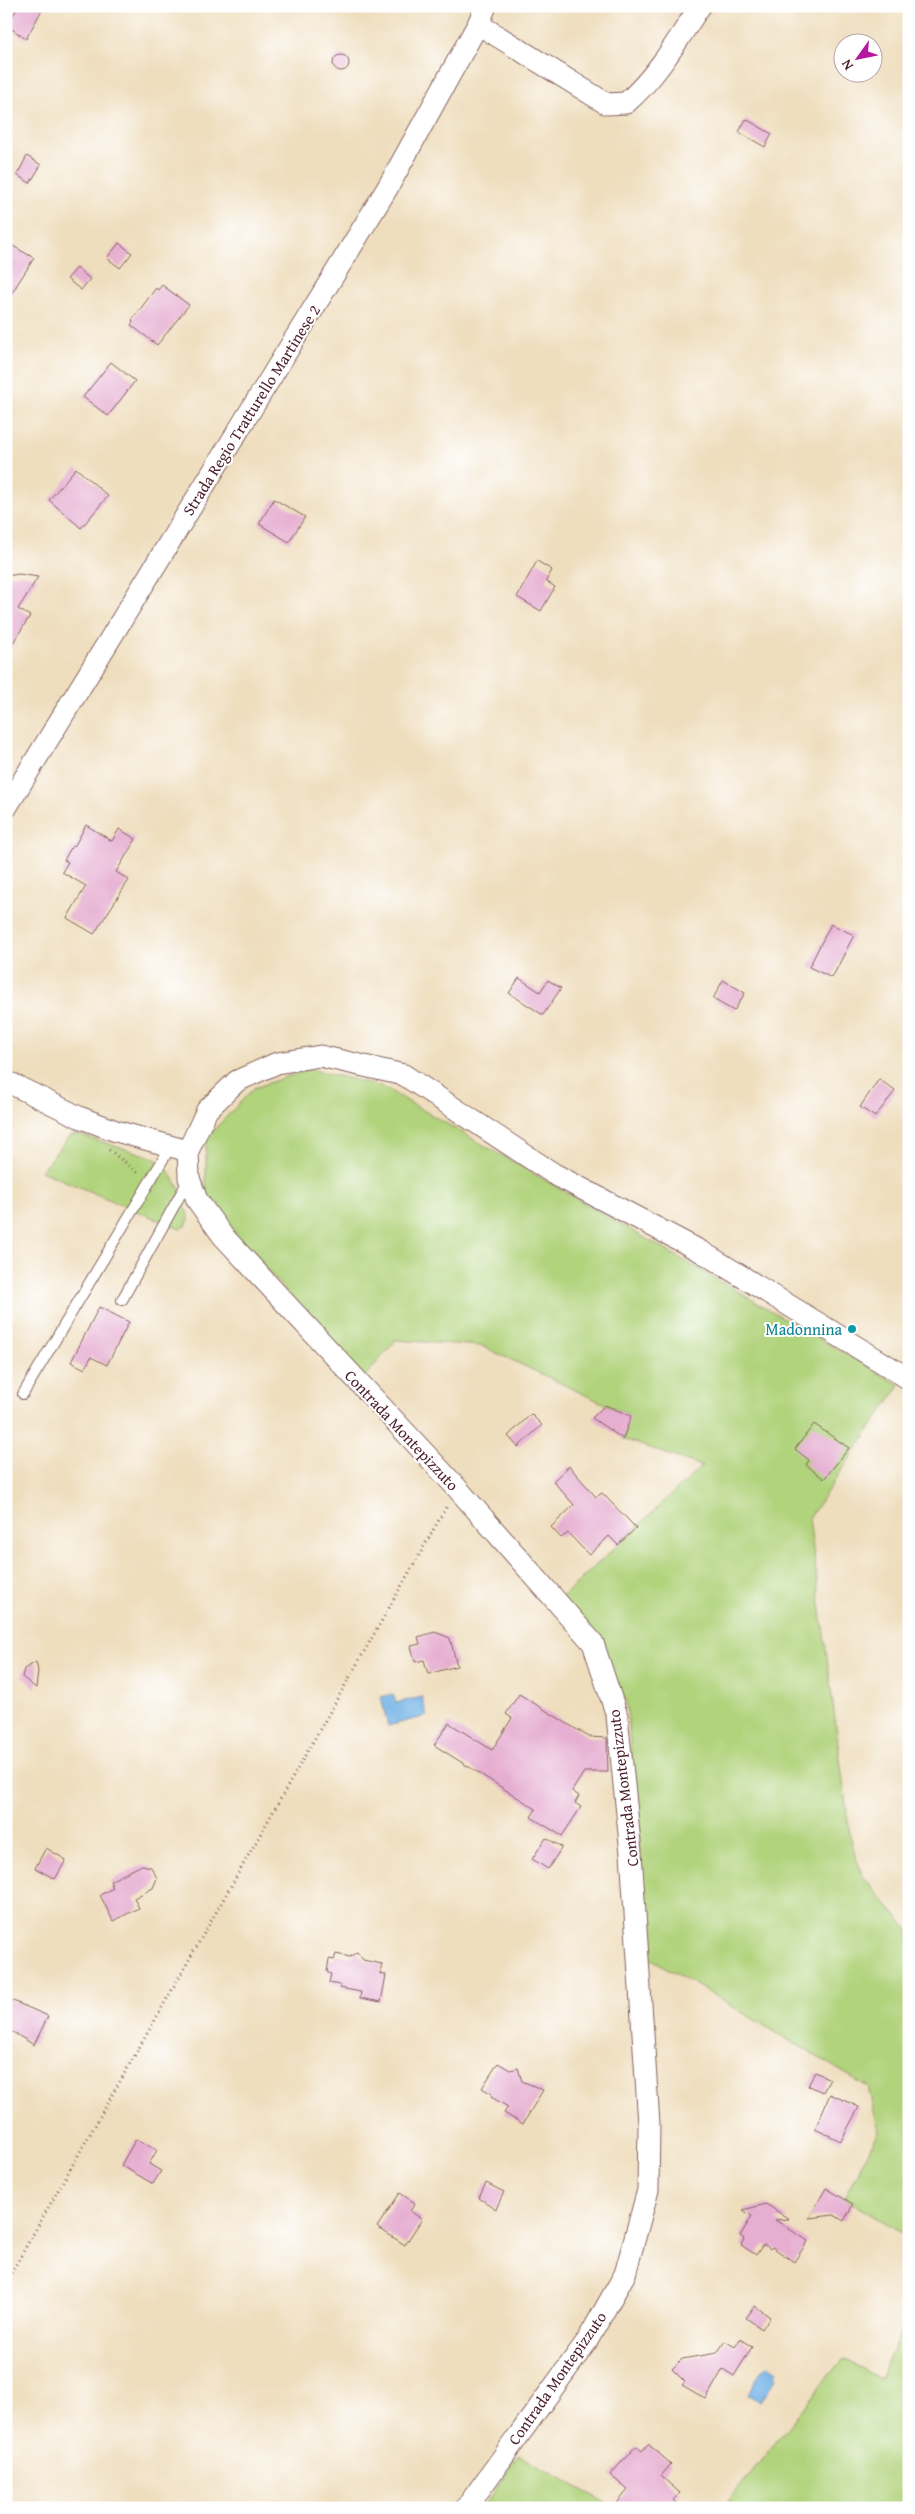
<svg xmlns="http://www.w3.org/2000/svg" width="915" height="2514" viewBox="0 0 915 2514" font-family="'Gentium Book Plus',serif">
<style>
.green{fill:#b1d37c;stroke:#7e7954}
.water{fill:#72b3e6;stroke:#5e6988}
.building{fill:#e6afd1}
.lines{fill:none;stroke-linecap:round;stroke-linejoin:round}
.lane-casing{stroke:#84625e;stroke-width:12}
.street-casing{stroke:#84625e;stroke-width:23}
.path{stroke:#84625e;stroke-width:3;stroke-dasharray:1 4;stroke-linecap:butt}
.lane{stroke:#fff;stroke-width:10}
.street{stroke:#fff;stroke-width:21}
.culture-dot{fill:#0f9aa8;stroke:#fff;stroke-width:2}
.labels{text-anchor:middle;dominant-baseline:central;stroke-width:4;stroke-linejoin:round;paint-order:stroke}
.street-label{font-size:16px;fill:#4a1f2b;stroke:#fff}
.culture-label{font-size:16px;fill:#0d838f;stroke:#fff;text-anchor:end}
</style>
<rect width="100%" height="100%" fill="#fff"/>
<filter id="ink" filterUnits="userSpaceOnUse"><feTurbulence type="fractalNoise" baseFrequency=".02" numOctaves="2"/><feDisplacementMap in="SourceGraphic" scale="10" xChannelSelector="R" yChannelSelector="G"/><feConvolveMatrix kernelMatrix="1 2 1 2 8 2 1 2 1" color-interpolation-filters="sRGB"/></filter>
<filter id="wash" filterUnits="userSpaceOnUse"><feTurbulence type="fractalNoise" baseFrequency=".0096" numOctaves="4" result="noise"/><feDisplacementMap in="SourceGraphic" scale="20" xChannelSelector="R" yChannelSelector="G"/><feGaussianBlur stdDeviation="1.12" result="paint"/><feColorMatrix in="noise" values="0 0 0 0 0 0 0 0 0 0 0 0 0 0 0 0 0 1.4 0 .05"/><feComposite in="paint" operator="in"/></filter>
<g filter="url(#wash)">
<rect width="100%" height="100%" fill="#efdebe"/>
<path class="green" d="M309,1069L383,1087L900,1385L809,1518L851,1844L862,1875L909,1930V2238L844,2198L879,2131L868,2087L650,1958L626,1701L562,1597L702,1466L623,1439L630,1416L482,1346L396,1340L363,1379L206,1201V1138L254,1088Z
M73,1135H80L152,1157C176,1172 182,1193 189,1219L186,1226L180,1229L41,1171L67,1139Z
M909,2314V2508H723L843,2358L880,2379Z
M519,2455L615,2508H482Z"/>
<path class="water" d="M393,1694L396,1703L422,1697L427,1716L388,1726L381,1697Z
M768,2365L777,2371L775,2374L777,2377L760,2401L748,2394L762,2370Z"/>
<g id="blocks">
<path class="building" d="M19,6H44L26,39L6,25Z
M333 63a8 8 0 1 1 16 0a8 8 0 1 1-16 0Z
M746,119L772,134L765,147L739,132Z
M27,156L41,165L30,183L17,175Z
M6,242L34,258L6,302Z
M119,243L132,253L120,268L107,258Z
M77,268L90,279L81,290L67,279Z
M162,285L189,305L157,345L131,325L133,322L132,320L156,288L158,290Z
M111,362L135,381L108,416L83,397Z
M76,468L108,496L81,528L49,500Z
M274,499L305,517L289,542L259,524Z
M537,561L552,570L546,581L555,587L541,611L517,597Z
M19,574L38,577L18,609L30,616L6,654V576Z
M86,825L112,841L119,829L136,839L116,872L129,880L94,934L67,918L86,886L62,872L68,862L64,860L72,846L74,847Z
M831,924L854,935L832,978L809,967Z
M519,978L540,992L548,980L561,988L543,1015L509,993Z
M723,980L745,993L734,1011L713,999Z
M879,1079L895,1091L875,1117L860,1107Z
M99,1307L129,1322L107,1365L91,1357L85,1369L71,1362Z
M605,1405L631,1416L623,1439L592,1418Z
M531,1414L542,1425L518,1447L508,1436Z
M814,1424L849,1448L824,1479L806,1465L809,1460L795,1449Z
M569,1466L596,1497L602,1493L636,1528L618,1545L609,1536L589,1555L568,1533L561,1538L551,1527L574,1505L553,1481Z
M435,1632L450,1638L457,1666L428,1674L424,1660L415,1662L411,1646L420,1644L418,1637Z
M36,1662L38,1671L36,1688L22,1677L24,1669Z
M519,1694L589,1737L607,1738L608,1772H584L572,1791L579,1796L575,1803L581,1807L562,1836L531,1817L536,1809L434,1745L449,1723L492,1750L512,1718L506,1714Z
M546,1838L562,1847L548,1869L532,1859Z
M46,1848L66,1860L55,1879L35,1868Z
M142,1865L151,1867L157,1878L153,1888L134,1898L139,1908L113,1921L100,1895L113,1888L110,1881Z
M357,1952L363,1960L382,1964L380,1974L386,1975L381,2002L360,1998L361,1992L340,1988V1985L329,1983L331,1974L327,1972L329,1959L334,1960L336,1954L350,1957Z
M6,1998L48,2016L34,2045L6,2028Z
M498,2063L510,2070L518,2068L522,2081L543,2090L523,2124L504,2113L508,2107L491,2097L492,2094L482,2088Z
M815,2072L830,2079L823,2092L808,2086Z
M830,2094L859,2107L841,2141L815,2129Z
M136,2139L157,2150L149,2164L161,2171L153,2184L121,2165Z
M486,2183L504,2192L496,2209L479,2198Z
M826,2188L853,2204L844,2221L834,2215L809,2218Z
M400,2193L415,2203L410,2211L422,2219L405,2245L377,2227Z
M766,2204L789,2219L775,2220L808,2241L794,2262L772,2247L770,2249L765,2245L762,2246L756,2255L741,2245L744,2239L740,2236L752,2216L743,2210Z
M755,2306L770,2317L762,2329L746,2318Z
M740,2339L752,2347L734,2376L723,2369L706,2399L682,2385L685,2382L672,2369L682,2359L717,2353L725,2341L735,2347Z
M648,2444L671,2464L661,2476L680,2493L673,2500L681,2508H613L628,2490L610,2475L636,2446L642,2451Z"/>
</g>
</g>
<g filter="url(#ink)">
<use href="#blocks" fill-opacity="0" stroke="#84625e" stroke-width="1"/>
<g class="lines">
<defs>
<path id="lane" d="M122,1300L189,1179
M23,1394L171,1146"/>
<path id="street" d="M478,24L607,104L626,103C656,77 678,40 700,6
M6,808L388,187L478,24L486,6
M6,1081L79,1117L116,1131L188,1151
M466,2508L587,2341L625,2274L648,2190L649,2124L631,1853L617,1716L593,1643L457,1488L223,1236L197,1200L189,1178L188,1151L207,1110L237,1081L277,1063L320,1056L404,1075L554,1174L702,1252L909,1379"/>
</defs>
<use href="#lane" class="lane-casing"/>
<use href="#street" class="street-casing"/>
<path class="path" d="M109,1150L139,1173
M6,2282L448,1504"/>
<use href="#lane" class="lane"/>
<use href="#street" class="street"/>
</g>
</g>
<circle class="culture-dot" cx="852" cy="1329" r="5"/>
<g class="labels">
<g class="street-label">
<text transform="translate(251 410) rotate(-58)">Strada Regio Tratturello Martinese 2</text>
<text transform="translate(402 1430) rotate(47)">Contrada Montepizzuto</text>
<text transform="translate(623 1788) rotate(-97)">Contrada Montepizzuto</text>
<text transform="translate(557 2378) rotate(-55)">Contrada Montepizzuto</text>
</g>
<g class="culture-label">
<text x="842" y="1329">Madonnina</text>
</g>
</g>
<rect width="915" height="2514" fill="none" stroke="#fff" stroke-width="25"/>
<g transform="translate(858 58) rotate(237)"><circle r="24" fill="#ffffff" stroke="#b7a5aa"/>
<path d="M0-4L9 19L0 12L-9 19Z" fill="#b5179e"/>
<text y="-8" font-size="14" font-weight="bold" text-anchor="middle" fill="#4a1f2b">N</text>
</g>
</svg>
